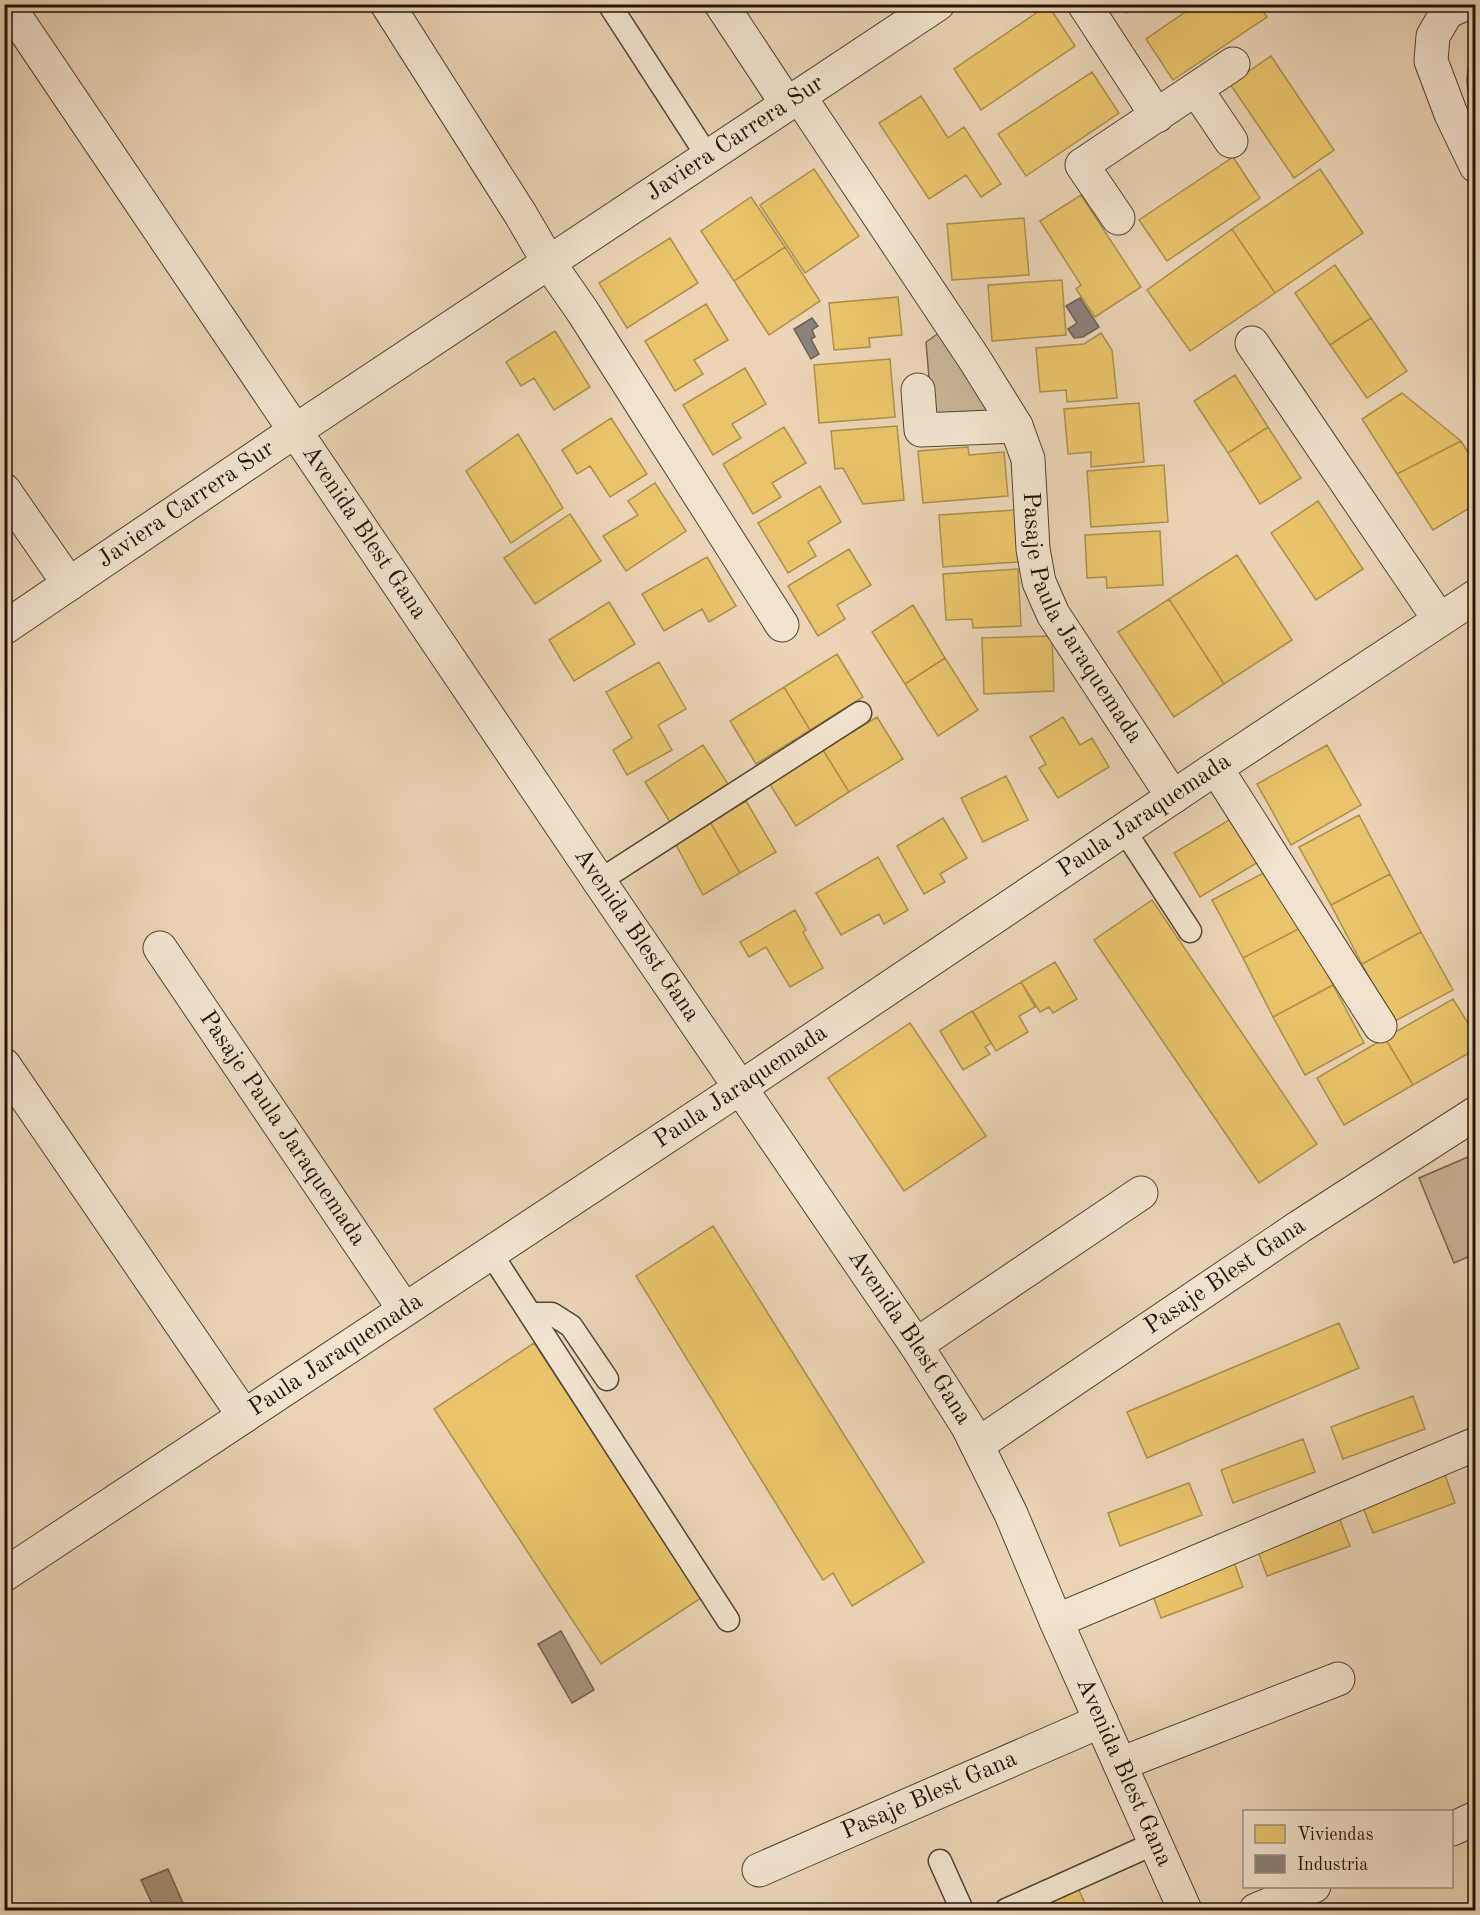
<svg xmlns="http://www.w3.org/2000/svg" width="1480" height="1915" viewBox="0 0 1480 1915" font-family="'Old Standard TT',serif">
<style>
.green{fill:#c8b497;stroke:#74644f;stroke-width:1.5}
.water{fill:#a5937a;stroke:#70614c;stroke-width:1.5}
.homes{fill:#e9c46a;stroke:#ad904c;stroke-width:1.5}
.industry{fill:#8a817c;stroke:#6a6159;stroke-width:1.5}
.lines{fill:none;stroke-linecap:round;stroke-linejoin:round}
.service-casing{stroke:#524532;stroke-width:25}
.minor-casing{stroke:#524532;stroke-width:35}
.tertiary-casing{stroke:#524532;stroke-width:35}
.service{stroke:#f1e3cf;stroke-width:22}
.minor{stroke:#f1e3cf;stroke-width:33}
.tertiary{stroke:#f1e3cf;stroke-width:33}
.labels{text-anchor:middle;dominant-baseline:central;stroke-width:6;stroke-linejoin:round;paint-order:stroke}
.street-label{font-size:24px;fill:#201507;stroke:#f1e3cf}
</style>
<rect width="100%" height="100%" fill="#ead4b5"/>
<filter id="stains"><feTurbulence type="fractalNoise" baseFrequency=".00333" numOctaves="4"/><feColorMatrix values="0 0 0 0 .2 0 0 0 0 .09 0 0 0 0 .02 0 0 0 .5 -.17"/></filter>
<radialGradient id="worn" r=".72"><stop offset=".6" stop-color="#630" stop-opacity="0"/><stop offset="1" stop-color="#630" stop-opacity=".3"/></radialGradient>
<path class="green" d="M1475,49V118C1467,91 1462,75 1475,49Z
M946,328L1006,422L933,426L926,342Z
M1475,1154V1254L1454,1263L1419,1178Z"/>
<path class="water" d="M561,1631L594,1690L572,1703L538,1644Z
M168,1869L186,1910H155L141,1880Z"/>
<path class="homes" d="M1121,4H1138L1126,13Z
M1197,4H1258L1267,17L1173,80L1146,39Z
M1048,5L1075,46L981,110L954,69Z
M1271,56L1334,150L1294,178L1230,84Z
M1092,72L1119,113L1026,176L998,134Z
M921,96L948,138L964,127L1001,184L981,197L966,175L929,199L879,123Z
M1233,157L1260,198L1167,261L1139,220Z
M814,169L859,236L805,273L760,205Z
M1320,169L1363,233L1275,293L1232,229Z
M1081,195L1141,287L1095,317L1076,289L1081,285L1040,221Z
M751,197L785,247L734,281L701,231Z
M1024,218L1029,275L952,280L947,224Z
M1232,229L1275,293L1190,351L1147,290Z
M670,238L698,283L627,328L599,283Z
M785,247L820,301L769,335L734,281Z
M1335,265L1371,318L1330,345L1295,293Z
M1062,280L1066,335L992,341L988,285Z
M898,297L902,335L869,338L870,347L834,350L829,303Z
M706,304L728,340L694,360L703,374L675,391L645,341Z
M1371,318L1407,371L1367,398L1330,345Z
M555,331L590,387L554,410L534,378L521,386L506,362Z
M1101,333L1112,350L1117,398L1067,402L1066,390L1040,392L1036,348L1084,344Z
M890,359L895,417L819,423L814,365Z
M745,368L766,404L732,424L741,438L713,455L683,405Z
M1235,375L1268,427L1228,453L1194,401Z
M1402,393L1461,441L1397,474L1362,419Z
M1139,403L1144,462L1091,467V452L1068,454L1064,409Z
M611,418L647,474L610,497L590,466L577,474L562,450Z
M897,426L904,500L863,504L843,468L835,469L831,431Z
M784,427L806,463L772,483L781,497L753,514L723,464Z
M1268,427L1301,478L1260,504L1228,453Z
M518,434L563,508L511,543L466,471Z
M1461,441L1476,466V504L1433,530L1397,474Z
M968,447L969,455L1004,452L1008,496L923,503L918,451Z
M1164,465L1168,522L1091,527L1087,471Z
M655,483L686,531L626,571L603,536L638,515L628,501Z
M820,486L841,522L808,542L816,556L788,573L758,523Z
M1318,501L1363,569L1316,600L1271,533Z
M1015,510L1019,562L943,567L939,515Z
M570,514L601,561L535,604L504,558Z
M1160,531L1163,585L1107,588L1106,577L1087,578L1085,535Z
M849,549L871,585L837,605L845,619L818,636L788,586Z
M1237,555L1292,640L1224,684L1169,599Z
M707,557L736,606L709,622L702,609L664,631L642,594Z
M1018,569L1021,626L973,628L972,619L946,620L943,574Z
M1169,599L1224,684L1174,717L1118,632Z
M609,602L635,644L574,681L549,640Z
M913,605L945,658L905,684L872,632Z
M1052,636L1054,691L984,694L982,638Z
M837,654L863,697L810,730L784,687Z
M945,658L978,710L938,736L905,684Z
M659,662L686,709L658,725L672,750L627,775L613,750L632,738L606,692Z
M784,687L810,730L756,764L730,721Z
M877,717L903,759L849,792L823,750Z
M1063,717L1080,745L1092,738L1109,767L1058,798L1039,768L1046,764L1030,737Z
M703,745L728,784L670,822L645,782Z
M1327,745L1361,805L1291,845L1257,784Z
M823,750L849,792L796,826L769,783Z
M1006,776L1028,820L983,842L961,798Z
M746,801L776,852L740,873L710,822Z
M1359,815L1390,874L1331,905L1299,847Z
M1234,817L1260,861L1200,897L1174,853Z
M943,818L967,858L940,874L945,882L924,894L897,846Z
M710,822L740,873L703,895L675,843Z
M878,857L908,910L884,924L879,914L841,935L816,893Z
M1271,869L1302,927L1243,958L1212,900Z
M1390,874L1421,932L1362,964L1331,905Z
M1152,900L1317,1144L1259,1183L1094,940Z
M795,910L806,930L803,932L823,968L790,987L766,947L749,957L740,942Z
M1302,927L1333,985L1273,1017L1243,958Z
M1421,932L1453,990L1393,1022L1362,964Z
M1055,962L1077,999L1053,1013L1049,1007L1040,1012L1021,982Z
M1021,982L1035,1007L1019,1016L1028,1032L996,1051L973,1011Z
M1333,985L1364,1043L1305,1075L1273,1017Z
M1453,999L1476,1036V1049L1413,1085L1385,1038Z
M972,1011L991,1043L985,1047L990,1054L963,1070L940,1031Z
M910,1023L986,1136L904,1191L828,1078Z
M1385,1038L1413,1085L1344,1125L1317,1078Z
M713,1226L924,1562L852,1606L833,1573L823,1580L636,1276Z
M1339,1323L1359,1368L1147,1458L1127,1412Z
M534,1343L701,1598L601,1664L434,1409Z
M1413,1396L1425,1429L1343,1459L1331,1427Z
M1303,1439L1315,1472L1233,1503L1221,1470Z
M1443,1469L1455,1503L1373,1533L1360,1500Z
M1189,1483L1202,1515L1120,1546L1108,1513Z
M1337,1512L1350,1546L1267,1576L1255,1543Z
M1231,1554L1243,1587L1161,1618L1149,1585Z
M1078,1888L1088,1910H1025Z"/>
<path class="industry" d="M1080,298L1099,327L1083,337L1074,338L1068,329L1077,323L1066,306Z
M812,318L818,326L812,330L815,337L811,339L819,354L811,359L794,329Z"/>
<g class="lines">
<defs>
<path id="service" d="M609,4L708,157
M1124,830L1190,931
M599,881L860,713
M490,1252L728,1620
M530,1314H552L571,1326L607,1379
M940,1861L962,1910
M1006,1910L1155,1843"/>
<g id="minor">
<path d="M387,4L521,215L549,263L583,312L782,625"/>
<path d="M721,4L787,104"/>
<path d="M1084,4L1157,116"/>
<path d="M1465,4L1447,12L1433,36L1431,61L1451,114L1476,166"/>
<path d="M1196,89L1231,141"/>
<path id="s1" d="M799,96L975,360L1016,426L1028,459L1033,549L1039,582L1053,614L1173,797"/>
<path d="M1118,218L1082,165L1233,64"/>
<path d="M1252,343L1439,619"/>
<path d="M918,390L921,430L1016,426"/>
<path d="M4,490L69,584"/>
<path d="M1216,768L1380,1026"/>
<path id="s2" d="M160,948L404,1309"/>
<path d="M4,1065L244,1416"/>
<path d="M916,1345L1141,1193"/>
<path id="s3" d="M977,1445L1299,1227L1476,1113"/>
<path d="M1056,1621L1476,1444"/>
<path d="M1120,1764L1338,1679"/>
<path d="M1452,1829L1476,1818"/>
<path id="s4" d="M759,1870L1101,1721"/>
<path d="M1256,1910L1314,1886"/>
</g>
<g id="tertiary">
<path id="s5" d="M7,4L599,881L916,1345L968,1427L1011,1514L1056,1621L1185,1910"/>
<path id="s6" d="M4,628L295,431L938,4"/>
<path id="s7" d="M4,1575L740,1088L1216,768L1476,596"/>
</g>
</defs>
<use href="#service" class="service-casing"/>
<use href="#minor" class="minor-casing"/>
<use href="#tertiary" class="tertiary-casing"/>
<use href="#service" class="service"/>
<use href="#minor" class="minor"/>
<use href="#tertiary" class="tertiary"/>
</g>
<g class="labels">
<g class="street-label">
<text stroke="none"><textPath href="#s6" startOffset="880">Javiera Carrera Sur</textPath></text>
<text stroke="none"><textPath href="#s6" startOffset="220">Javiera Carrera Sur</textPath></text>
<text stroke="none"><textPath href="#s5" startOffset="638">Avenida Blest Gana</textPath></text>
<text stroke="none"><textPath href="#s1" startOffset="602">Pasaje Paula Jaraquemada</textPath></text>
<text stroke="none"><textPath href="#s7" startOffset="1370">Paula Jaraquemada</textPath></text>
<text stroke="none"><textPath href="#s5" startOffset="1124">Avenida Blest Gana</textPath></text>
<text stroke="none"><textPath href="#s7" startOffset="884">Paula Jaraquemada</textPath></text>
<text stroke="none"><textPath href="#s2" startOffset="218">Pasaje Paula Jaraquemada</textPath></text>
<text stroke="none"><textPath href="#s3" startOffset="300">Pasaje Blest Gana</textPath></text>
<text stroke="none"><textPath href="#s5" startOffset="1610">Avenida Blest Gana</textPath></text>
<text stroke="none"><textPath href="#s7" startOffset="398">Paula Jaraquemada</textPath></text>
<text stroke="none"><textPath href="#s5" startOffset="2096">Avenida Blest Gana</textPath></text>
<text stroke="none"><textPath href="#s4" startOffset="186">Pasaje Blest Gana</textPath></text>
</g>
</g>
<rect width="1480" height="1915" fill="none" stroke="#ead4b5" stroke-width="24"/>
<rect x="6" y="6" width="1468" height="1903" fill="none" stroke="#201507" stroke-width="3"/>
<rect x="12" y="12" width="1456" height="1891" fill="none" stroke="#201507" stroke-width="1.5"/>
<rect x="1243" y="1810" width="210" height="78" fill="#f1e3cf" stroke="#9d917f" stroke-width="1.5"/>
<rect x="1255" y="1825" width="30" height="18" fill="#e9c46a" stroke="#9d917f" stroke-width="1.5"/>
<text x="1297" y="1840" font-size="18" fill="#201507">Viviendas</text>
<rect x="1255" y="1855" width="30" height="18" fill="#8a817c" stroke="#9d917f" stroke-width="1.5"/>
<text x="1297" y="1870" font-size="18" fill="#201507">Industria</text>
<rect width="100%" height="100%" filter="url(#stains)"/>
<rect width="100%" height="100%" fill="url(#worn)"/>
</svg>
